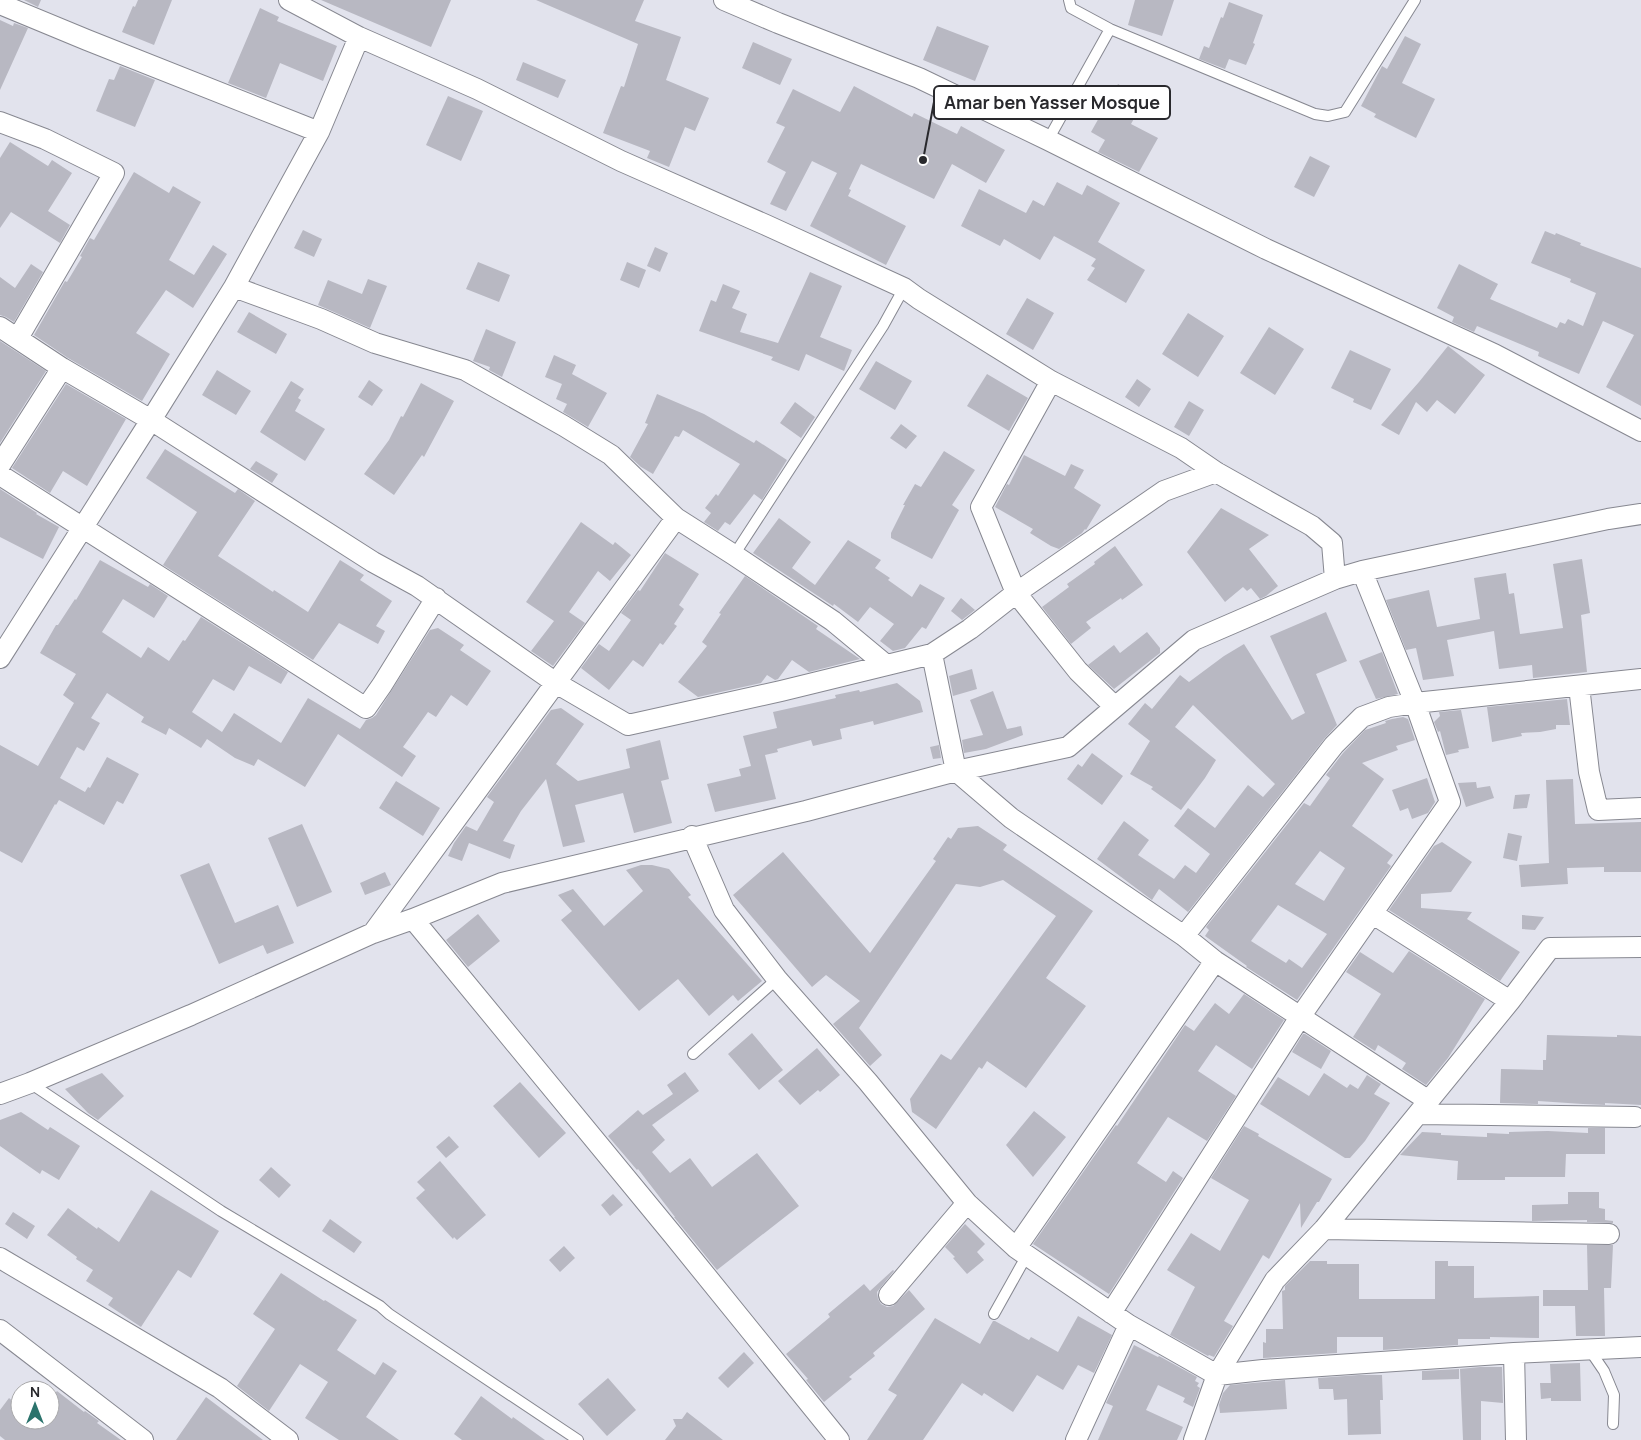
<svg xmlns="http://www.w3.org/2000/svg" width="1641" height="1440" viewBox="0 0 1641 1440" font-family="Manrope,sans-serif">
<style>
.building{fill:#b8b8c2;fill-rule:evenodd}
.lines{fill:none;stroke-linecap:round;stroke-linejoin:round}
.lane-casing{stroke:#878891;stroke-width:12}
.street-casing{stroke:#878891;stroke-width:22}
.lane{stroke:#fff;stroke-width:10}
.street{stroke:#fff;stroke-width:20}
.leader{fill:none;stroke:#29292d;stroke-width:2}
.callout-dot{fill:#29292d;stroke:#fff;stroke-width:2}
.callout{fill:#fff;stroke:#29292d;stroke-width:2}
.callout-label{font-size:18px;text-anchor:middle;font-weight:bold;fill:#29292d}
</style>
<rect width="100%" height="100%" fill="#e2e3ed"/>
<path class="building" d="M24,0H41L38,7Z
M138,0H172L154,45L122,32L133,6L135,7Z
M321,0H451L431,47Z
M536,0H644L635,21L681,37L666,80L709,98L695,131L685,127L669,167L647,158L650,151L603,133L621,86L624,87L638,44Z
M1135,0H1174L1162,36L1128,25Z
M1229,2L1263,15L1253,43L1255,44L1246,65L1229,59L1225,69L1199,59L1204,46L1209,48L1221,17L1223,18Z
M260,8L279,17L277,21L337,46L323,81L280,63L266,98L228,83Z
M0,20L13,26L14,23L28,28L0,90Z
M937,26L989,46L975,81L923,60Z
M1405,36L1421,44L1402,83L1435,99L1416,138L1374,117L1376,114L1361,106L1381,68L1382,66L1387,69Z
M753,42L792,59L780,85L742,68Z
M523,62L566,80L558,98L516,80Z
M120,66L155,80L135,127L96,111L109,79L114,80Z
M1118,84L1145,99L1131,124L1158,138L1139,172L1098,152L1105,140L1091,132Z
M854,86L912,117L914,113L957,134L961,126L1005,150L986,183L952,164L934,199L861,164L849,189L851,190L848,196L906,226L886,265L810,226L837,173L812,161L786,211L770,204L786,172L767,162L785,127L776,123L793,89L840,112Z
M448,96L483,111L461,161L426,145Z
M10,142L48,166L52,160L72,173L48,211L70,225L60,243L11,212L0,228V158Z
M1310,156L1330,166L1314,197L1294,187Z
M134,172L169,193L173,186L201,202L169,260L194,275L213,245L227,254L193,308L166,290L136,333L170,354L142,401L68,358L34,335L65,281L67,282L82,257L80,256L90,238L94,240Z
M1057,182L1082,195L1087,185L1120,203L1098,242L1145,270L1126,303L1087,280L1095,268L1091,266L1096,259L1054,236L1040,260L1004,239L1000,246L961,226L979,189L1026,213L1033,200L1044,206Z
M303,230L322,239L314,257L294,248Z
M1545,231L1555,235L1556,233L1581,243L1580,245L1641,268V406L1606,387L1634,335L1603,321L1579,374L1538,356L1539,352L1477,326L1474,332L1452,322L1454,317L1437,308L1459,264L1498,284L1490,299L1557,328L1560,322L1565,324L1568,319L1583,326L1596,293L1570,282L1571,279L1531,263Z
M655,247L668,253L660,272L647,266Z
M478,262L510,275L499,302L466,289Z
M627,262L646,270L639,288L620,280Z
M31,264L43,272L14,322L6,317L0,315V277L15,288Z
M810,272L842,286L820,337L852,350L844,371L806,354L799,371L771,360L773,357L699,331L711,300L716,302L723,284L740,291L732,308L747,314L740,332L778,343Z
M368,279L387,286L370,328L318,305L328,280L362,294Z
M1027,298L1054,313L1033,350L1006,334Z
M249,312L287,334L276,354L237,332Z
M1188,313L1224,336L1198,377L1162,354Z
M1269,327L1304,349L1275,395L1240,373Z
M486,329L516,342L502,377L489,370L490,367L473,361Z
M0,341L46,371L0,443Z
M1448,346L1485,375L1455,414L1437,400L1427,412L1416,402L1399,435L1381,425L1419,382Z
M1350,350L1391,369L1371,410L1353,402L1354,399L1331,388Z
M554,355L576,365L572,374L607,393L588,427L563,412L567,404L556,399L562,384L545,377Z
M876,361L912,381L895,410L859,389Z
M217,370L251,391L236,415L202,395Z
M987,374L1028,398L1009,431L967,406Z
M1137,379L1151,389L1139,407L1125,397Z
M369,380L383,390L372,406L358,397Z
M291,381L304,389L298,398L301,400L295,411L325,429L305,461L260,432Z
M421,383L454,401L424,457L422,455L394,495L364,474L389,440L401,416L403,417Z
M66,384L126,419L87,486L63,471L50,493L12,468Z
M657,394L704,414L754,443L756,440L787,460L762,500L754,494L730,525L725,522L718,531L704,522L711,513L705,508L716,494L718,496L740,464L683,430L679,437L675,436L653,474L641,467L630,457L648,424L645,423Z
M1189,401L1204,410L1189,436L1174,427Z
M795,402L815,417L801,438L780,423Z
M901,424L917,436L906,449L890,438Z
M165,449L235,493L238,489L255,501L218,556L273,592L274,590L308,612L340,560L364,575L360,580L392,601L376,626L385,631L378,644L339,623L313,660L163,565L197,512L146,478Z
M944,451L975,470L952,505L959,510L932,559L891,538V533L905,505H903L915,484L921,487Z
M1024,455L1065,476L1071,464L1084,470L1074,488L1101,505L1086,530L1085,529L1082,533L1059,549L1051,546L1030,533L1033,529L995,507L1007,484L1009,485Z
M256,461L278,474L272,483L250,469Z
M0,489L37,513L36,514L59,527L43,559L0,537Z
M1221,508L1269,535L1249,549L1278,586L1266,596L1260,599L1251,588L1247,591L1243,587L1225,602L1187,552Z
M779,518L811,542L792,568L815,585L848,540L881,560L875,568L890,578L888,580L912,597L920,584L945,598L926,629L922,627L905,648L893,651L880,641L894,624L870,607L858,622L834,604L833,606L753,553Z
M581,522L613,545L615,542L631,555L610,581L598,571L569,612L585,623L553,666L531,651L554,621L526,602Z
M1115,546L1143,585L1122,600L1121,598L1086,622L1091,628L1071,644L1042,607L1069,587L1067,584L1095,564L1094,562Z
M665,553L699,574L679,605L684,609L674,624L677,626L663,645L660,643L643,667L633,660L609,690L581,668L599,644L609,651L631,620L621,613L638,590L640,591Z
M1582,559L1590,613L1581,615L1587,672L1533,678L1532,665L1499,669L1494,631L1447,640L1454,676L1423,680L1416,648L1406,650L1386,600L1429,590L1437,627L1480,619L1474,578L1506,573L1509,594L1514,593L1520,634L1563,628L1553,564Z
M100,560L148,587L150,584L168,596L154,618L123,599L102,632L141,658L148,647L169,661L183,640L185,641L201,617L288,672L281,684L249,666L234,691L213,679L192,712L222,732L234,713L281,743L308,698L360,729L366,720L372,718L376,715L430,630L438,628L464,645L460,650L491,671L467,706L451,695L436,717L428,712L403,747L416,756L402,777L338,734L305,787L258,759L254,766L235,758L207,739L201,748L169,728L166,735L141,722L144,717L107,693L91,718L100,723L84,751L77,747L60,778L85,792L88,787L90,788L107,757L139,774L123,804L117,801L104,825L59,800L56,805L55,804L22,863L0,851V745L38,766L74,703L63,695L76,674L40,653L56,625H58L75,599L76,600Z
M745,576L818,626L816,629L860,659L809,672L792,660L778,679L775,680L767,675L761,683L698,697L678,682L707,646L702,642L721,614L719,613Z
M961,598L975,610L962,620L951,611Z
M1326,612L1347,661L1316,674L1337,725L1325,738L1188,912L1159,889L1152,900L1097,859L1124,821L1149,840L1138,855L1174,879L1185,865L1196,873L1210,854L1174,826L1188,808L1215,828L1248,785L1263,797L1275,784L1193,705L1175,727L1216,760L1205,778L1181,810L1151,789L1153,787L1130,774L1150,741L1128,724L1145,703L1152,709L1180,675L1189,682L1224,656L1244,644L1292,720L1305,713L1270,636Z
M1147,632L1160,648V653L1114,689L1088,665L1114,645L1120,653Z
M1382,652L1398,694L1376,699L1359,661Z
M972,669L977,689L953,696L949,676Z
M897,683L920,701L923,712L874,725L873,721L840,729L842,739L813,746L811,740L777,749L778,752L765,755L776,799L715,812L707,784L741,776L739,769L751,766L743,736L777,728L773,712L836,698L835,695L859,690L860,692Z
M993,691L1007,729L1021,726L1023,735L986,749L964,753L962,740L983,735L970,700Z
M1567,699L1570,725H1556V729L1540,732L1521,733L1522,736L1492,742L1487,707Z
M561,708L584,724L556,764L578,781L630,768L626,749L660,740L669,779L661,781L672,823L634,833L623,793L575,805L585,842L563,847L546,779L521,811L503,841L515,845L510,859L469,843L462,861L448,856L454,843L466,826L477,831L494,802L487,797L551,710Z
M1461,710L1469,748L1458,750L1459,752L1446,755L1440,731L1438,732L1434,722L1440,716L1439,712Z
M1403,717L1408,719L1415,740L1396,746L1398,750L1362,763L1384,779L1352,826L1393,855L1387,863L1391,866L1297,1000L1246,967L1247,966L1205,936L1209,930L1206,927L1304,803L1310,806L1330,778L1326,775L1343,753L1365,730L1386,723L1385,721L1392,719ZM1320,851L1345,868L1324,901L1295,884ZM1278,905L1327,934L1302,968L1289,959L1286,963L1251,941Z
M939,745L941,758L933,759L930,747Z
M1092,753L1123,776L1102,805L1067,779L1078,764L1082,767Z
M1427,778L1435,802L1428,813L1412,819L1408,808L1400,811L1392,790Z
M1573,779L1575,824L1641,822V872H1604V867L1567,868L1568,884L1521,887L1519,865L1549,863L1546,780Z
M396,781L440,808L423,836L379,808Z
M1476,782L1477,788L1490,786L1494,798L1466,807L1458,783Z
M1530,794L1527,808L1513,809L1515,795Z
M302,824L332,892L297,907L268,838Z
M978,826L1007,845L1003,850L1093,911L1046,978L1086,1006L1026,1088L987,1061L982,1069L979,1067L936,1129L912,1112L910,1099L941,1054L951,1060L1056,916L1003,880L980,887L956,884L859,1028L882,1055L870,1066L833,1024L860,1001L826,975L812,987L733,895L783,852L870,953L936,861L933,859L948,837L951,839L958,828Z
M1508,833L1522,836L1517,861L1503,858Z
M1442,842L1472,862L1451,892L1421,894V908L1472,912L1467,919L1520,952L1500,981L1389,910L1434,846Z
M209,863L235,923L278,905L294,943L267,954L263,945L219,964L180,875Z
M641,865H652L669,869L691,895L688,897L762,981L738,1001L733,995L709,1016L678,979L639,1011L561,920L572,911L558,895L573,889L604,926L643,891L626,870Z
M385,872L391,885L365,895L360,883Z
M478,914L500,941L468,967L446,940Z
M1522,915L1544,917L1535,930L1522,929Z
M1409,951L1485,999L1448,1058L1426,1085L1402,1069L1406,1063L1378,1045L1375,1051L1353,1037L1381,994L1346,972L1360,952L1393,973Z
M1244,994L1284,1020L1252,1069L1216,1045L1198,1071L1236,1096L1207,1141L1168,1117L1137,1163L1166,1182L1173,1171L1183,1178L1109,1294L1033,1244L1116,1125L1117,1126L1185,1025L1194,1031L1215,1003L1229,1014Z
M752,1033L783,1070L759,1090L728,1054Z
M1303,1034H1305L1331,1051L1321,1069L1292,1052Z
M1547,1035L1617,1037V1035L1641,1036V1105L1605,1103V1105L1583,1104L1538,1101V1104L1500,1103L1501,1069L1543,1070V1060H1546Z
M817,1048L840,1075L820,1092L818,1090L800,1105L778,1081Z
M685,1072L699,1091L652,1125L665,1140L652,1152L670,1173L690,1158L712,1187L757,1153L799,1206L717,1270L674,1217H675L638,1169L637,1170L608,1136L638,1110L643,1115L673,1094L667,1085Z
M102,1073L124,1096L98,1120L88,1113L65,1089Z
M1324,1073L1347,1088L1350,1084L1358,1089L1367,1075L1381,1084L1374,1094L1390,1103L1365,1141L1350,1158H1345L1260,1104L1278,1077L1309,1096Z
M520,1082L566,1133L539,1158L493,1106Z
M1034,1111L1066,1137L1033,1177L1006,1145Z
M21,1112L48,1130L50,1127L80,1146L59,1180L42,1170L40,1174L0,1146V1120Z
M1244,1126L1259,1134L1258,1136L1332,1179L1319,1202H1317L1301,1228L1300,1203L1269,1259L1263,1255L1224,1321L1233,1326L1214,1357L1209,1355L1208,1356L1170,1335L1195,1287L1167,1270L1191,1233L1220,1251L1249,1200L1211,1178Z
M1588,1128H1605V1154H1566L1565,1177H1505V1180H1457L1458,1161L1400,1155L1422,1132L1441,1133V1135L1487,1137V1133L1509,1134V1132L1548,1131L1588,1133Z
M449,1136L459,1147L446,1158L436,1147Z
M440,1161L486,1215L457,1240L454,1237L453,1239L416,1198L425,1190L417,1182Z
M271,1167L291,1185L279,1198L259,1180Z
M151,1190L219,1231L191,1278L178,1270L141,1327L108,1305L113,1298L86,1281L93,1270L76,1259L77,1257L47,1235L68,1208L97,1229L98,1227L119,1242Z
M1568,1192H1599V1208L1605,1209V1220L1613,1221V1223L1587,1222V1220L1532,1221V1205L1568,1204Z
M613,1194L623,1205L610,1216L601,1205Z
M13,1212L35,1226L27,1239L5,1224Z
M330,1219L362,1242L354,1253L322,1231Z
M965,1224L985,1244L977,1252L984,1260L967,1274L953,1258L955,1257L945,1247Z
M1587,1245H1613L1611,1288H1604L1605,1336H1576L1575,1306H1543V1290H1588Z
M564,1246L575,1258L560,1272L549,1260Z
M1310,1261H1327V1264H1359V1299H1435V1261H1448V1266H1474V1298L1539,1296V1338L1490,1337V1339H1458V1345L1383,1350V1337H1337V1353L1263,1358V1342L1266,1343V1329H1283L1282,1291L1285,1290V1286Z
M893,1270L894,1271L877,1292L878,1299L881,1304L887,1307L893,1306L909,1290L925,1309L873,1353L875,1356L849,1377L852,1379L824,1402L806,1380L808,1379L786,1354L830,1317L828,1314L864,1284L870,1291Z
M281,1273L324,1301L325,1300L357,1320L337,1350L375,1375L383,1362L397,1371L366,1417L399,1440H339L305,1418L328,1382L300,1364L269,1411L237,1386L275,1329L253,1314Z
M1078,1316L1112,1335L1094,1373L1078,1365L1063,1390L1037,1375L1013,1412L984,1393L982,1396L962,1383L923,1440H867L897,1395L888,1390L935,1318L980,1344L993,1321H995L1029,1340L1031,1337L1058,1352Z
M1134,1345L1158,1357L1159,1356L1197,1377L1195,1381L1199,1383L1197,1386L1200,1388L1193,1407L1183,1402L1185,1398L1158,1385L1146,1410L1183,1427L1177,1440H1098L1113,1406L1106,1403Z
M744,1352L754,1363L728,1388L718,1378Z
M1580,1363L1581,1401H1551V1398L1541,1399L1540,1383H1551L1550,1364Z
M1480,1367H1502L1503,1403L1481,1401V1440H1463L1460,1369Z
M1459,1369V1379L1422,1380V1371Z
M1359,1375H1382L1383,1400H1380L1381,1434L1348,1435L1347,1399L1334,1400L1333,1389H1319L1318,1378Z
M608,1378L636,1410L607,1436L578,1404Z
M1285,1380L1287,1409L1220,1413L1219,1405L1223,1393L1230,1385Z
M57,1391L84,1412L85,1411L99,1421L97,1423L121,1440H5L0,1436V1410L9,1398L20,1407V1420H50V1399Z
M481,1396L512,1419L513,1417L545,1440H462L454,1434Z
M206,1397L263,1440H176Z
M687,1412L723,1440H665L676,1426L673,1419H682Z"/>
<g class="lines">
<defs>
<path id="lane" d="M1110,29L1315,114L1328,116L1345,112L1415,0
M1048,140L1110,29L1071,8L1069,0
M734,555L883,326L904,288
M693,1054L777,979
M30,1083L221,1211L380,1306L389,1314L578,1440
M994,1314L1027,1255
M1589,1349L1604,1371L1614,1395L1613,1424"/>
<path id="street" d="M289,0L359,37L477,89L621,161L766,225L904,288L919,299L1051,381L1181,448L1216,472L1312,526L1332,543L1335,579
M724,0L778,23L919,78L1048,140L1266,249L1494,354L1641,431
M0,4L87,40L319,132
M0,122L45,139L114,173L18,338
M234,287L319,132L359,37
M0,327L62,368L151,420L373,562L417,586L556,683L628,725L781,691L932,654L956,771L1011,818L1184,936L1215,961L1429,1101
M1051,381L981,507L1016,593L1078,671L1114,706
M0,465L62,368
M0,475L366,708L382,685L436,598
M932,654L970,629L1016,593L1164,491L1216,472
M0,658L151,420L234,287L321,319L375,343L465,370L564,426L611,455L676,518L734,555L833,621L886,665
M1579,686L1589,772L1598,810L1641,808
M692,836L724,910L777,979L868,1082L967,1203L1016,1248L1129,1325L1217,1375L1263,1370L1514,1353L1641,1347
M1373,914L1510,1001
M413,919L673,1235L839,1440
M373,933L676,518
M1184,936L1334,745L1362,717L1389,707L1415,703L1641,679
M0,1094L30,1083L191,1015L373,933L413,919L502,883L806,811L956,771L1068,747L1194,640L1335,579L1362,571L1608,519L1641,514
M1419,1114L1635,1117
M1324,1229L1609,1234
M1016,1248L1215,961
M0,1258L220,1388L288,1440
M889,1295L967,1203
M1111,1313L1300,1017L1450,802L1415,703L1362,571
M0,1330L143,1440
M1514,1353L1516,1440
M1076,1440L1129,1325
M1194,1440L1217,1375L1275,1280L1324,1229L1510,1001L1550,948L1641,947"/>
</defs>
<use href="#lane" class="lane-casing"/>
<use href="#street" class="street-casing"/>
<use href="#lane" class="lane"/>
<use href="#street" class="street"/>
</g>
<path class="leader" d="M923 160L934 102"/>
<circle class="callout-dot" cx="923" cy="160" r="5"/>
<rect class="callout" x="934" y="86" width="236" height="33" rx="5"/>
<g class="callout-label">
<text x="1052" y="109">Amar ben Yasser Mosque</text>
</g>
<g transform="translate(35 1405)"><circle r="24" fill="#ffffff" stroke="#a9a9ab"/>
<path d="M0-4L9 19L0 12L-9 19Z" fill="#2b736c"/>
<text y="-8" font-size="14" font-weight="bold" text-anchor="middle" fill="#29292d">N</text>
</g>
</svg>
